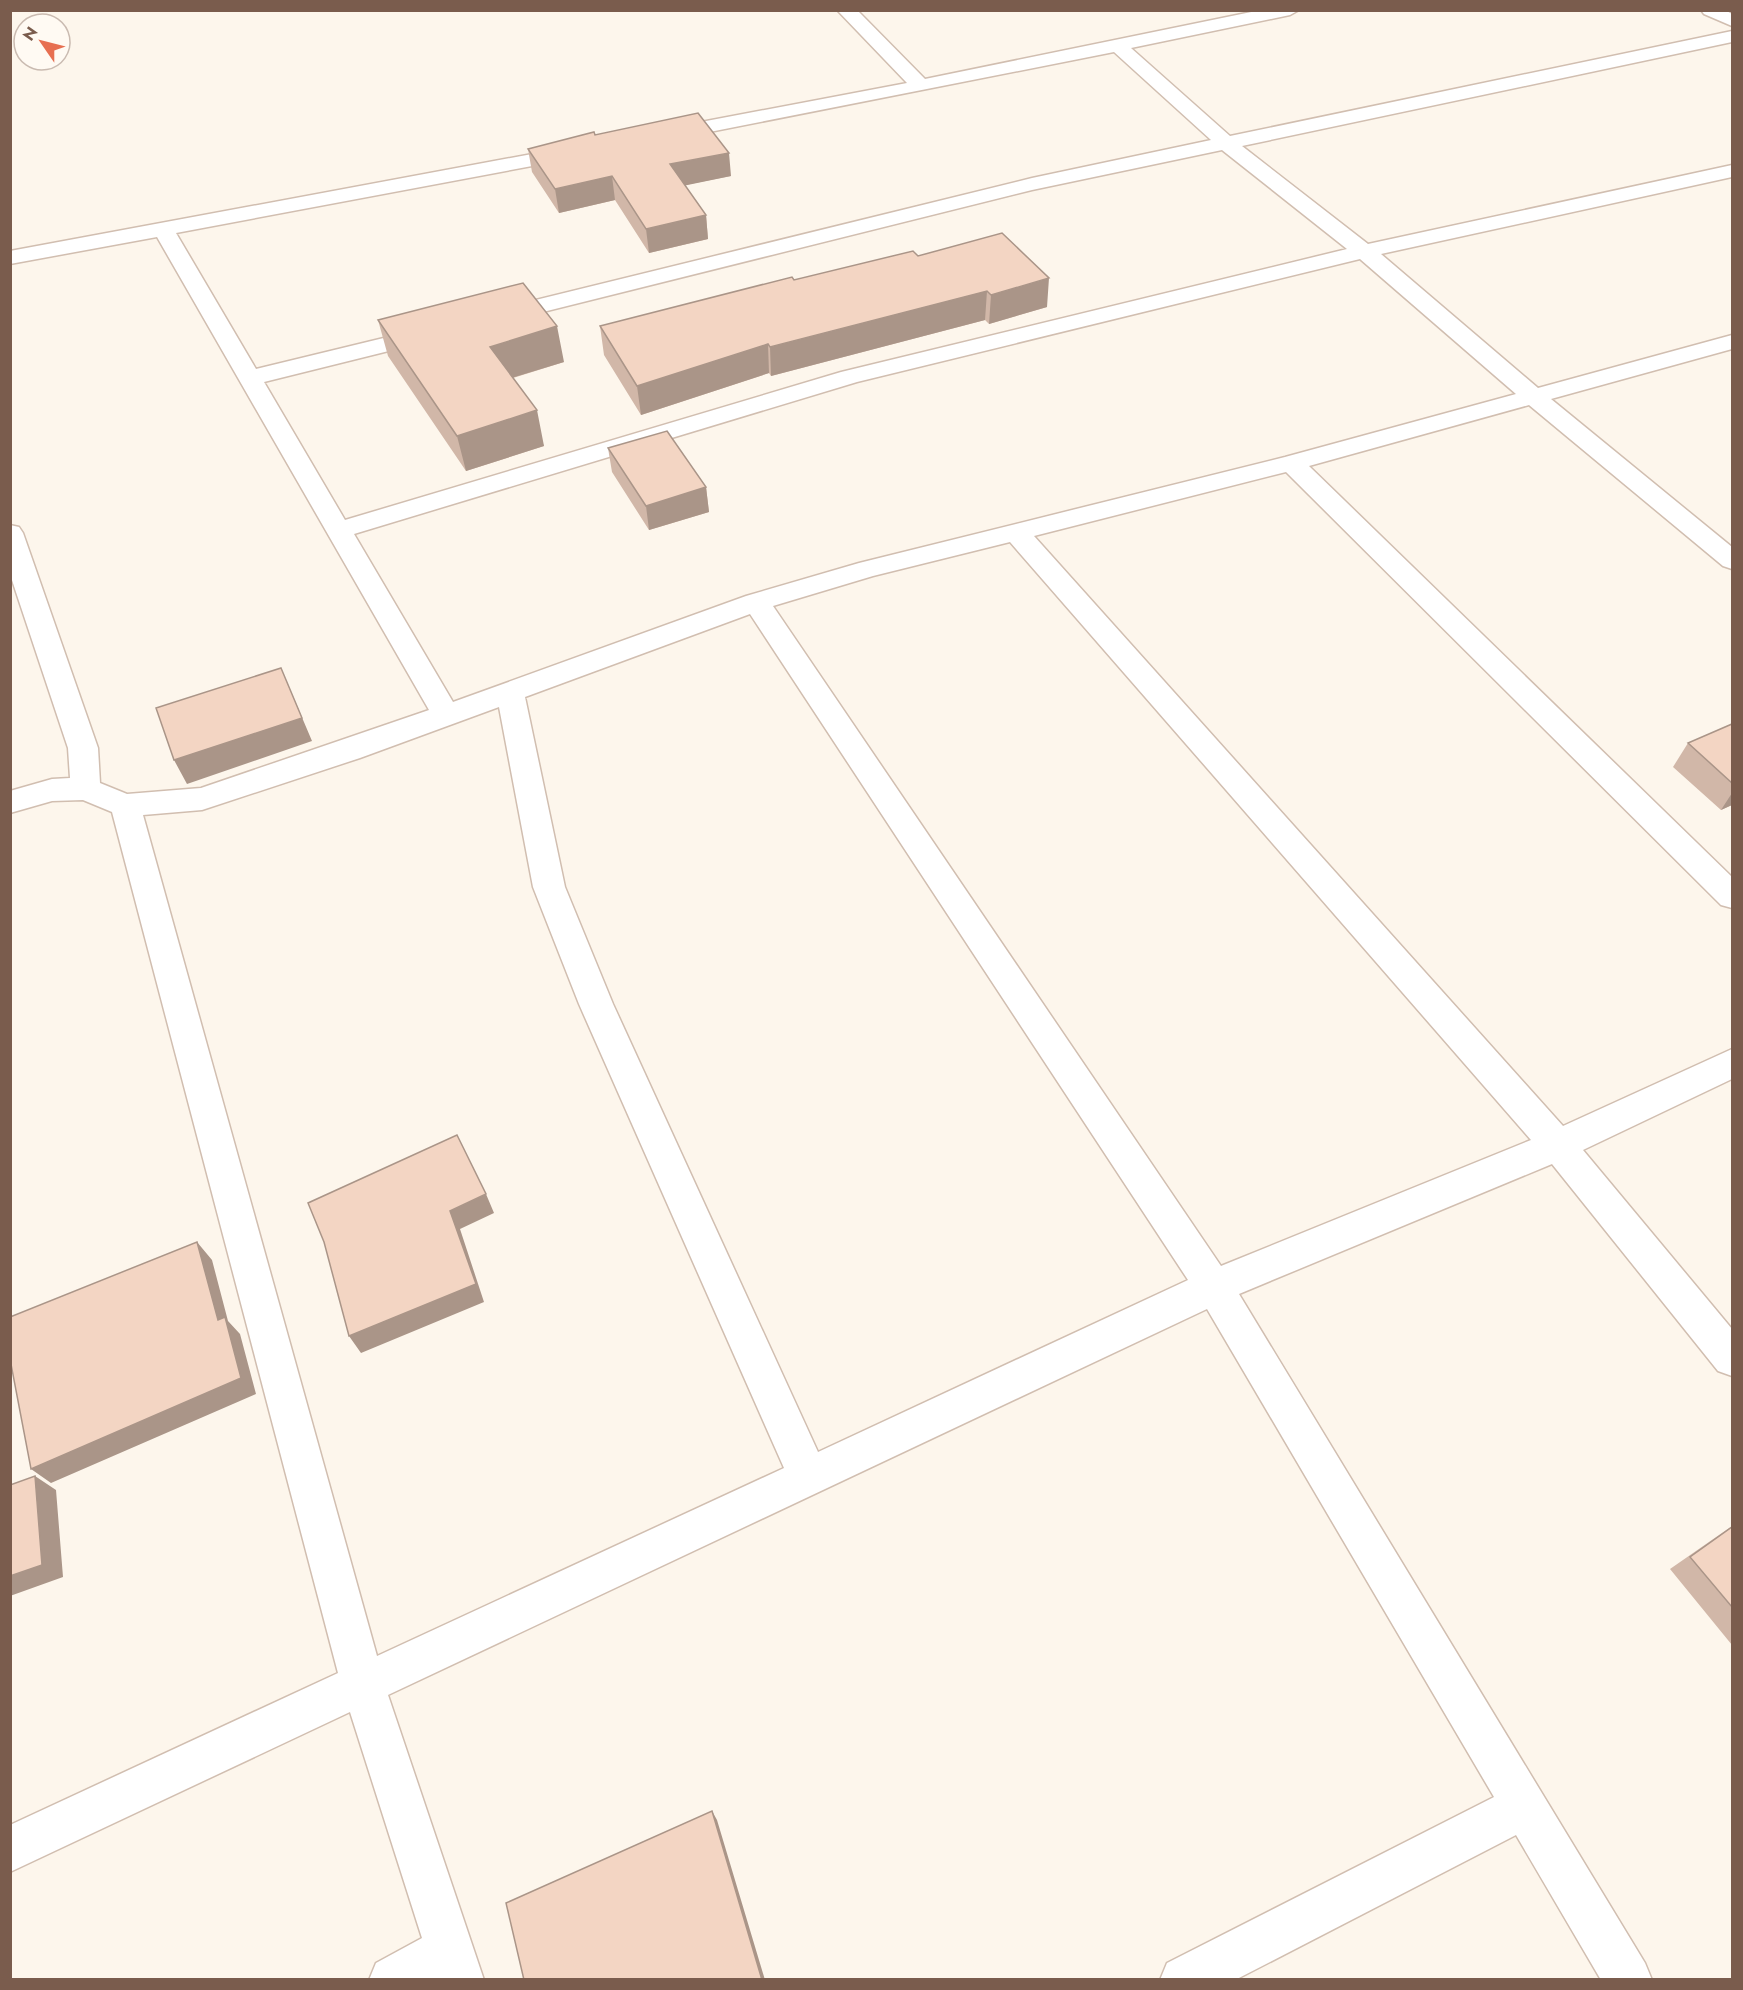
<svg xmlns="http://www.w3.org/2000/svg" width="1743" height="1990" viewBox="0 0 1743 1990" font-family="Jost,sans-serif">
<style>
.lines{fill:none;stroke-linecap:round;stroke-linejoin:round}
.minor-casing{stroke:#d1beb0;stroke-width:3}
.minor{fill:#fff;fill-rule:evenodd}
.wall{fill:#d1b7a8}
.shaded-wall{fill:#aa9588}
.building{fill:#f3d5c3;stroke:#aa9588;stroke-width:1.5}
</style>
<rect width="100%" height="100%" fill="#fdf6ec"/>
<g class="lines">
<defs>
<path id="minor" d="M837,10H857L925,79L1261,10H1299L1290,15L1131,48L1230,136L1732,31V42L1242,146L1368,244L1732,165V177L1381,254L1538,388L1732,335V349L1551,399L1732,547V569L1723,566L1529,405L1309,466L1732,877V908L1721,905L1286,472L1034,536L1563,1126L1732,1049V1079L1583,1150L1732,1329V1376L1718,1371L1552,1164L1239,1294L1645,1963L1652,1980H1601L1516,1835L1235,1980H1160L1167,1963L1494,1797L1207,1309L388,1695L484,1980H369L376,1963L422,1938L350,1712L10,1872V1825L338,1673L112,812L83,800L52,801L10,813V791L52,779L70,778L68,748L10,574V525L19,527L23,533L98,748L100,783L127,794L201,788L429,710L157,237L10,264V251L575,146L582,148L585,152L582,156L575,158L176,233L256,369L429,327L437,329L440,334L437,339L264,382L345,520L841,372L1347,249L1222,150L1032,190L499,323L491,321L488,316L491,311L1032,178L1211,140L1114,52L664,141L657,139L654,135L657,131L664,129L907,83ZM1360,259L1516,394L1285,457L859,563L746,596L453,702L354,534L857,382ZM1010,542L1531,1140L1221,1266L773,606L873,576ZM750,614L1188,1280L818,1452L613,1004L565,887L525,697ZM499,707L533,887L579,1004L784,1468L377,1656L143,815L202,810L360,758Z
M1701,10H1725L1732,14V26L1704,14Z"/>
</defs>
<use href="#minor" class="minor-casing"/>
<use href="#minor" class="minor"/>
</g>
<path class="wall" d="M595,135L731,176L685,185L706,215L708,239L649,253L615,200L559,213L532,172L528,149Z
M918,256L1047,307L989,324L985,320L771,376L769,373L641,415L604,355L600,326L794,280Z
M378,320L564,362L513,378L544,446L466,471L388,356Z
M608,448L706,487L709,512L649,530L612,472Z
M1732,724V805L1721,810L1673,767L1688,743Z
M1732,1526V1645L1670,1569Z"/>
<path class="shaded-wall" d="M729,153L731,176L673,188L670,164Z
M612,176L615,200L559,213L555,189Z
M706,215L708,239L649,253L646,229Z
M1049,278L1047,307L989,324L991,295Z
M987,291L985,320L771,376L770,347Z
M557,326L564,362L498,382L490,347Z
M768,344L769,373L641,415L637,386Z
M537,410L544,446L466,471L457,436Z
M706,487L709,512L649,530L646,506Z
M281,668L312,741L187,784L174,760Z
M1732,793V805L1721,810Z
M486,1194L494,1213L460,1229L484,1302L361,1353L349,1336L450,1211Z
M197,1242L212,1260L228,1321L240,1334L256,1394L51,1483L31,1469Z
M35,1476L56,1490L63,1577L10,1596V1576Z
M712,1811L717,1820L765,1980H762Z"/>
<path class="building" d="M698,113L729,153L670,164L706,215L646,229L612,176L555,189L528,149L594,132L595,135Z
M1002,233L1049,278L991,295L987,291L770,347L768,344L637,386L600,326L792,277L794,280L913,251L918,256Z
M523,283L557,326L490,347L537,410L457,436L378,320Z
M667,431L706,487L646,506L608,448Z
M281,668L302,718L174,760L156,708Z
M1732,724V783L1688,743Z
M457,1135L486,1194L450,1211L476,1284L349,1336L324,1242L308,1203Z
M197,1242L218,1320L225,1317L241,1378L31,1469L10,1359V1317Z
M35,1476L42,1565L10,1576V1485Z
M1732,1527V1607L1690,1557Z
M712,1811L762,1980H524L506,1903Z"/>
<rect width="1743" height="1990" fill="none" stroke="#7a5c4d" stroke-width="24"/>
<g transform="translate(42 42) rotate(305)"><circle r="28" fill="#fffaf3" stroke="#cabbb1" stroke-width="1.5"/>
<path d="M0-4.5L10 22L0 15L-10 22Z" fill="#e76f51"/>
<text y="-9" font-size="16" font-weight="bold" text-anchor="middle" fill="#7a5c4d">N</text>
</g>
</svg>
